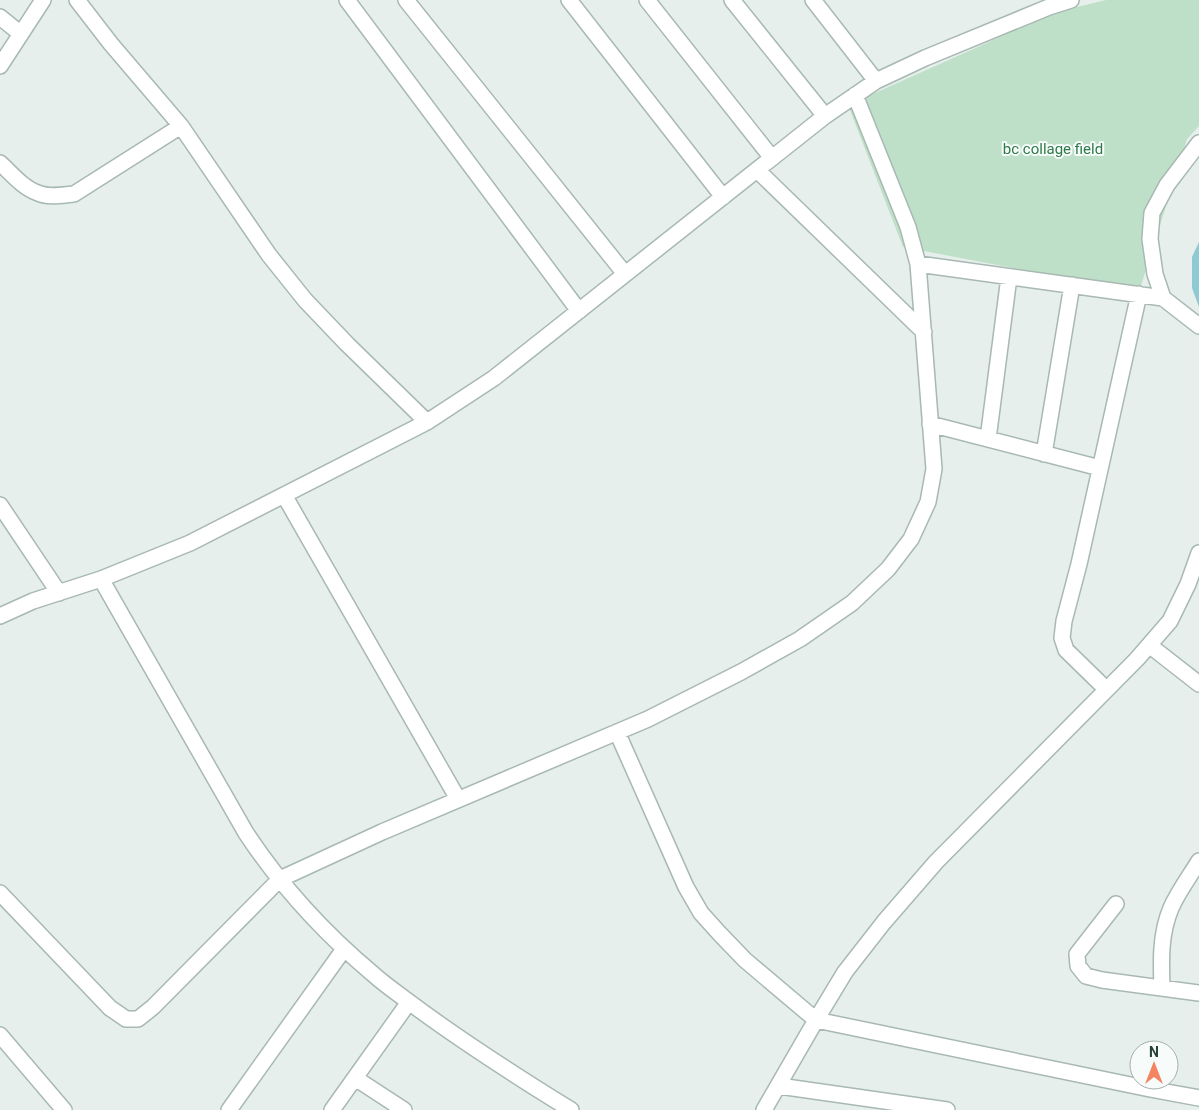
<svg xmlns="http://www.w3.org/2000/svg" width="1199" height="1110" viewBox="0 0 1199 1110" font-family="Roboto,sans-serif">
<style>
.green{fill:#bfe0c8}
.water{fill:#8ec9d4}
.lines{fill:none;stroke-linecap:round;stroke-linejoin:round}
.minor-casing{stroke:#a8b8b2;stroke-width:18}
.minor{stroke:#fff;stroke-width:15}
.labels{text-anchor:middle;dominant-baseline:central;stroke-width:4;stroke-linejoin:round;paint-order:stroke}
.park-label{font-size:15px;fill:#2d7a4b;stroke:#f7fbf9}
</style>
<rect width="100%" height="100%" fill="#e6efeb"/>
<path class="green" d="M1106,0H1199V126L1187,139L1139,292L903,247L848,105L1056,12Z"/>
<path class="water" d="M1199,242V307L1192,288V257Z"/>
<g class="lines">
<defs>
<path id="minor" d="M77,0L111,44L181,126L269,255L305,300L347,344L427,422
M347,0L579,311
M406,0L625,274
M569,0L723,197
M647,0L772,158
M732,0L825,116
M813,0L876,81
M0,17L21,34
M0,66L43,0
M1199,143L1167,185L1152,213L1150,239L1155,274L1163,298L1199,326
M0,163C11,173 23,188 38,193C49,198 62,195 74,194L181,126
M757,170L924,332
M918,264L1163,298
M930,424L1100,468
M988,439L1009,277
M1044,454L1072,285
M284,495L458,799
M0,505L59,593
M101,579L246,833C281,886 324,933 373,974C384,984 397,993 409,1002C461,1041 516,1076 571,1110
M0,616L33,601L101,579L190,543L427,422L494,378L825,116L876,81L925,58L1049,7L1071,0
M1149,645L1199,684
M1106,689L1066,650L1062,638L1064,621L1079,564L1139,294
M617,732L686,887L701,913L719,933L745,960L816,1020L1150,1089L1199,1098
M0,893L110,1008L126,1019H138L153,1007L280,879L382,832L648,719L741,672L800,639L852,603L888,569L911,539L928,502L934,469L918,264L908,227L855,95
M1116,904L1077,954L1078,966L1086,976L1102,980L1199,993
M1162,988C1161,961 1160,934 1171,908C1178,892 1190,876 1199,861
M0,1035L64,1110
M355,1078L404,1110
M779,1086L947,1110
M229,1110L344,949
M332,1110L409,1002
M764,1110L816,1020L845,972L884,922L936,862L1137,659L1170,621L1188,584L1199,553"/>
</defs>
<use href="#minor" class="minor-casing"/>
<use href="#minor" class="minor"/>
</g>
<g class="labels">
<g class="park-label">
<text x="1053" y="149">bc collage field</text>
</g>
</g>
<g transform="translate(1154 1065)"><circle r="24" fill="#f7fbf9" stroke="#a3b1ad"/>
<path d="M0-4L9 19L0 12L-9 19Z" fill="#f4845f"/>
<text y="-8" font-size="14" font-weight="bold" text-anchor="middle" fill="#24423a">N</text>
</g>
</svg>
